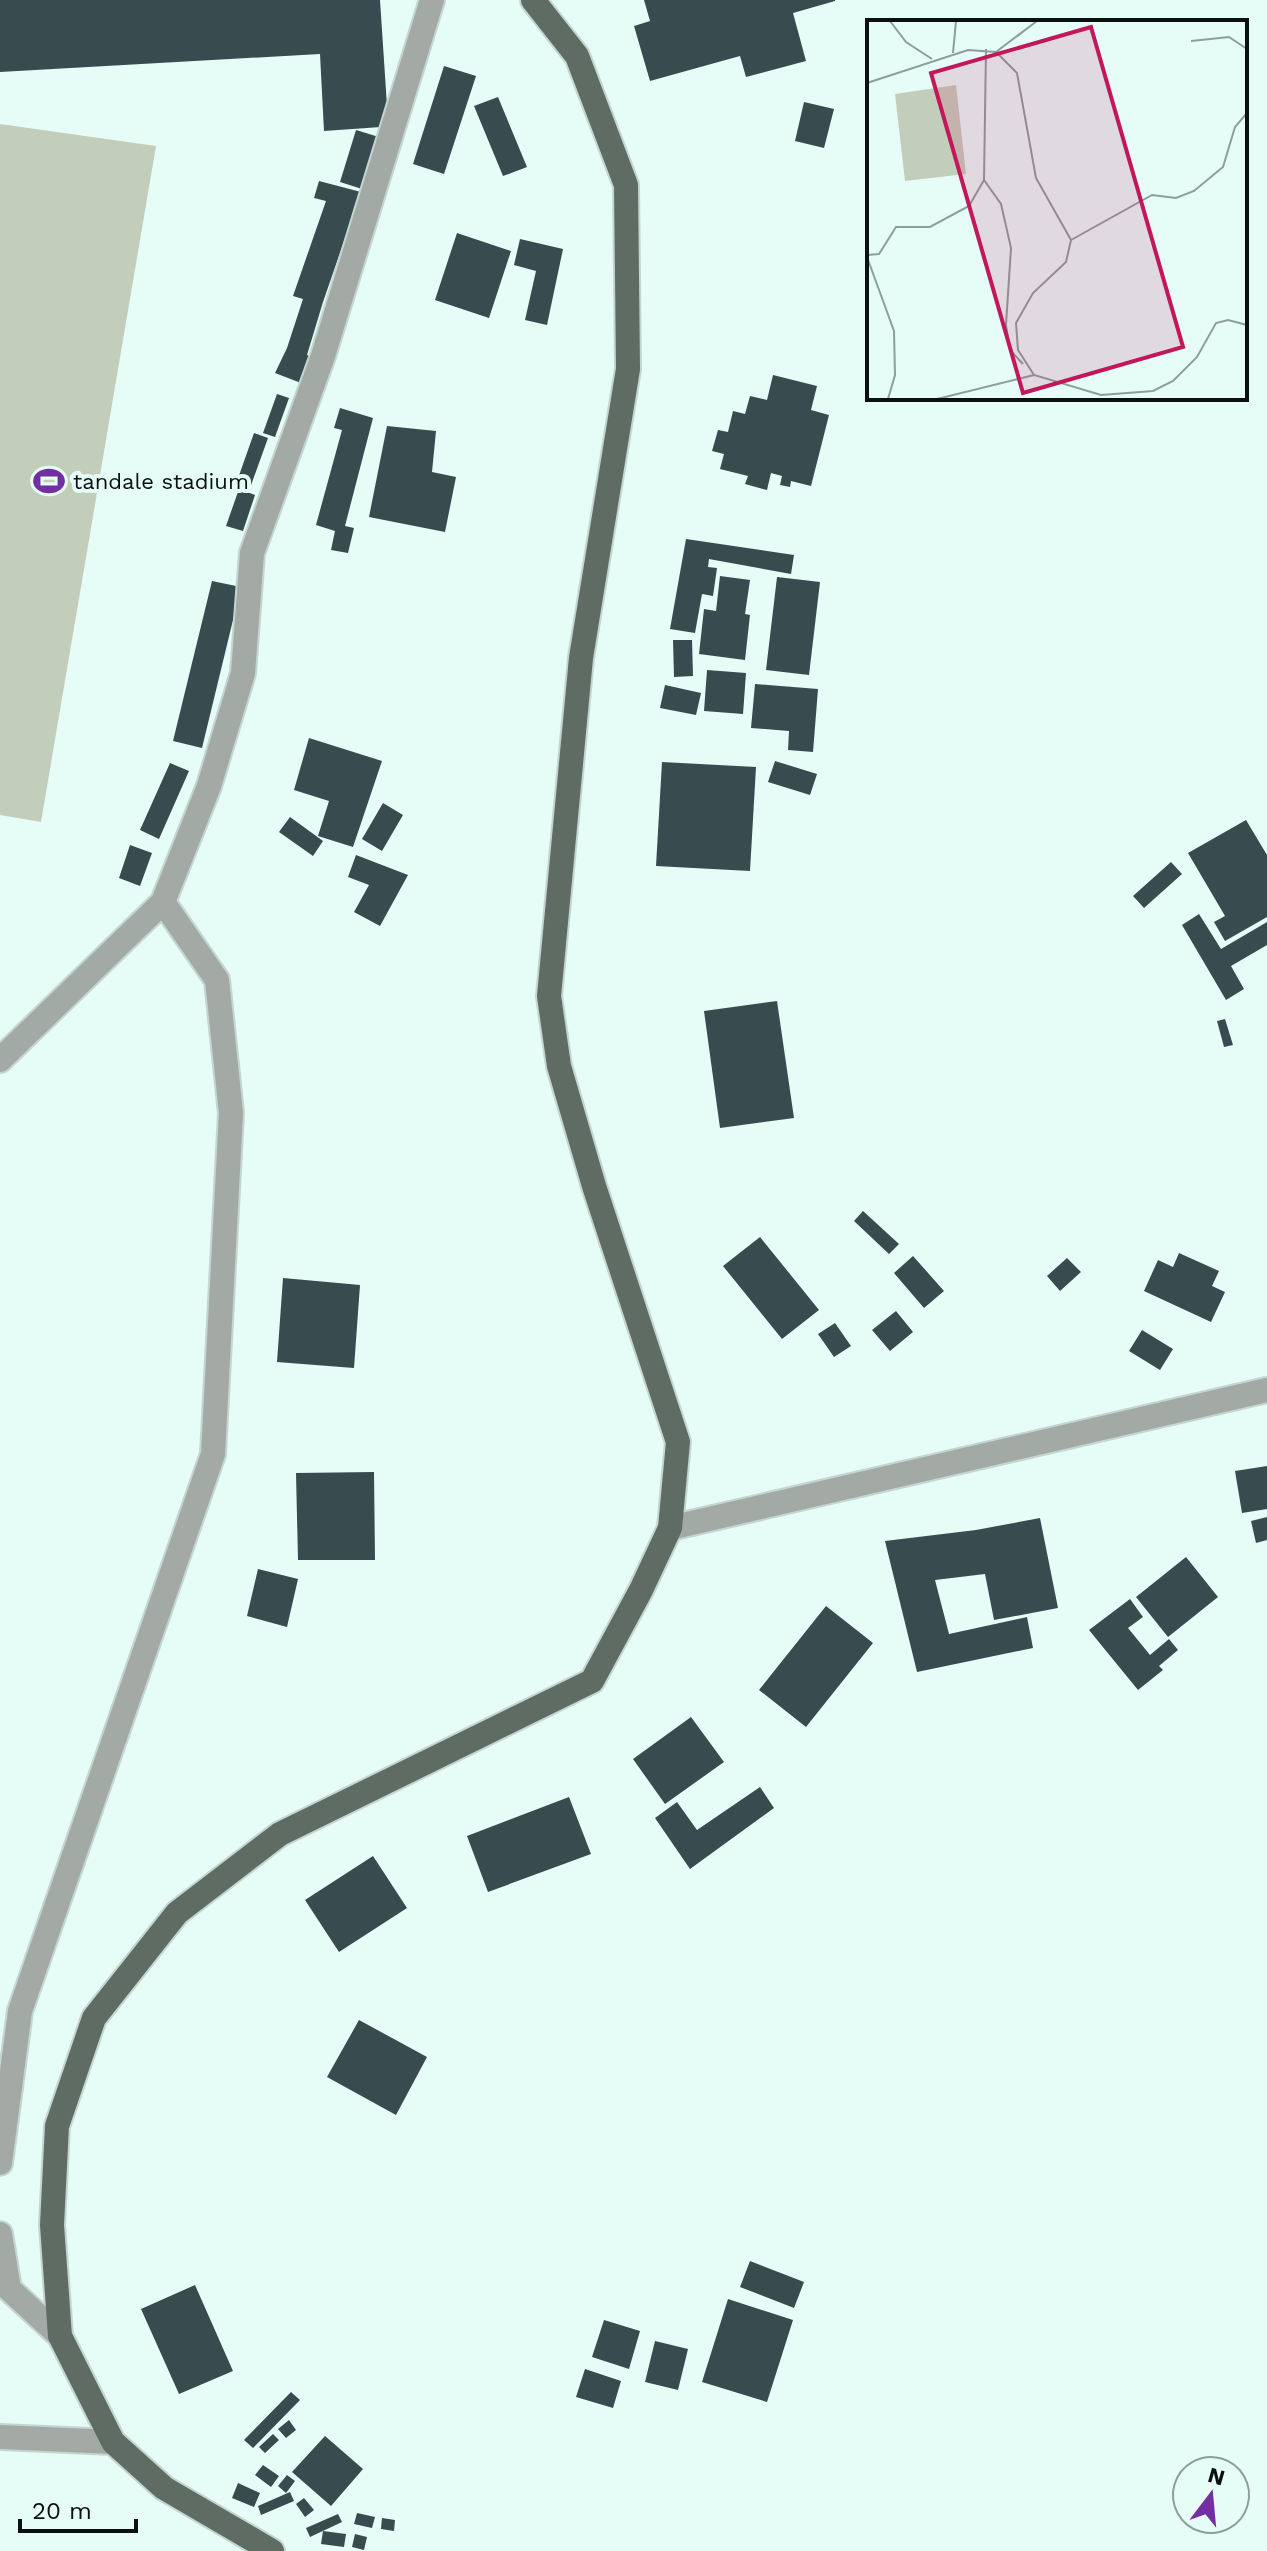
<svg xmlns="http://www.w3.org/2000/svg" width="1267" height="2551" viewBox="0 0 1267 2551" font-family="'Work Sans',sans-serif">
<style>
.green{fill:#c3ceba}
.building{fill:#384b4e}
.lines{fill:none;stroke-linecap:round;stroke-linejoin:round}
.minor-casing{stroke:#c3d6d2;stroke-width:28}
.major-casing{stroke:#c3d6d2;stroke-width:28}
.minor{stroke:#a3aaa5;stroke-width:24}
.major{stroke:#5f6c63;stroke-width:24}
.labels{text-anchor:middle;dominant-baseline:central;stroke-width:8;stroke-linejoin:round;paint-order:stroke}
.poi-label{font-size:22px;fill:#09100f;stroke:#e6fcf7;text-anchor:start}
.inset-road{fill:none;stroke:#8e9e9a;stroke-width:2}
.view{fill:#c2185b;fill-opacity:0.15;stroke:#c2185b;stroke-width:4}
.inset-edge{fill:none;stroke:#09100f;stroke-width:4}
</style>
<rect width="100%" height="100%" fill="#e6fcf7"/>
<path class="green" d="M0,124L156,146L41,822L0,815Z"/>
<path class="building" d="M0,0H380L388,121H381V127L324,131L320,54L0,72Z
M644,0H835V1L793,13L806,61L746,77L740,56L650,81L634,26L650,21Z
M444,66L476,76L444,174L413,164Z
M498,97L527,167L503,176L474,106Z
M804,102L834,109L824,148L795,141Z
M356,130L379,137L362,189L340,182Z
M319,181L361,192L323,302L307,355L311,357L301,383L275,373L287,348L303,299L293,296L326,201L314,198Z
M457,233L511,251L489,318L435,300Z
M520,239L563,249L547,325L525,320L536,271L514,265Z
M773,375L817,386L811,410L829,415L811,486L791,481L790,487L780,485L782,476L771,473L767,490L745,484L748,476L720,469L724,454L712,451L718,430L728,432L733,411L745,414L750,396L767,400Z
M277,394L289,398L275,437L263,433Z
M340,408L373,418L345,526L354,528L348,553L331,550L335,531L316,525L342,430L334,428Z
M387,426L436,431L432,472L456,477L445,532L369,517Z
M254,433L268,438L250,488L236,484Z
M239,489L255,495L243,531L226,526Z
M686,539L794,555L791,574L709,559L708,567L717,568L713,596L702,594L695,633L670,629Z
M720,576L750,580L745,614L750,615L745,660L699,654L704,609L716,611Z
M777,577L820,582L809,675L766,670Z
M212,581L241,587L202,748L173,741Z
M673,640H692L693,676L674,677Z
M707,670L746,673L743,714L704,711Z
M755,684L818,689L813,752L788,750L789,731L751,728Z
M665,685L701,693L696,715L660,708Z
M309,738L382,761L353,847L318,836L329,801L294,790Z
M775,761L817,774L810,795L768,782Z
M662,762L756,767L750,871L656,866Z
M170,763L189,771L159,839L140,830Z
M383,803L403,815L382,851L362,839Z
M290,817L323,841L313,856L279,832Z
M1246,820L1267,855V917L1225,941L1214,922L1225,916L1188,853Z
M130,845L152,853L140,886L119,878Z
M356,855L408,875L380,926L354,912L369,885L348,877Z
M1171,862L1182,874L1144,908L1133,896Z
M1199,914L1221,949L1267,922V945L1231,966L1244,989L1226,1000L1182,925Z
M777,1001L794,1118L720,1128L704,1011Z
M1225,1019L1233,1045L1224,1047L1217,1021Z
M863,1211L899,1244L889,1254L854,1221Z
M760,1237L819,1310L782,1339L723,1266Z
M1179,1253L1219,1271L1212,1286L1225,1292L1211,1322L1144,1291L1158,1260L1173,1267Z
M913,1256L944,1291L924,1308L894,1273Z
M1067,1258L1081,1272L1060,1291L1047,1276Z
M283,1278L360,1285L354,1368L277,1362Z
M896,1311L913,1332L890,1351L872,1330Z
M835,1323L851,1346L834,1357L818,1334Z
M1142,1330L1173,1349L1160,1370L1129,1351Z
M1267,1466V1509L1242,1513L1235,1471Z
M374,1472L375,1560H298L296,1473Z
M1267,1517V1540L1256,1543L1251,1521Z
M1040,1518L1058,1608L994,1620L985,1574L935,1580L949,1634L1027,1617L1033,1648L917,1672L885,1541L976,1530Z
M1186,1557L1218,1597L1168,1637L1136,1597Z
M258,1569L298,1579L287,1627L247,1616Z
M1130,1599L1143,1617L1128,1628L1150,1655L1169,1639L1178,1650L1159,1666L1163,1670L1138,1690L1089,1630Z
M826,1606L873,1643L806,1727L759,1690Z
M691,1717L724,1762L665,1804L633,1759Z
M760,1787L774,1808L690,1869L655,1818L677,1802L697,1830Z
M569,1797L591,1854L488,1892L467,1836Z
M373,1856L407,1908L339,1952L305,1900Z
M359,2020L427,2057L396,2115L327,2077Z
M750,2261L804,2282L794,2308L740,2287Z
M195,2285L233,2371L179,2394L141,2309Z
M728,2299L793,2320L767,2402L702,2382Z
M604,2320L640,2331L629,2369L592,2357Z
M655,2341L688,2349L678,2390L645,2382Z
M585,2369L621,2381L613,2408L576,2397Z
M291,2392L300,2400L253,2448L244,2440Z
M289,2420L296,2430L286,2438L278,2429Z
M273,2434L279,2440L265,2453L259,2447Z
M325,2436L363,2469L331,2506L292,2472Z
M263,2465L279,2476L271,2487L255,2475Z
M287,2475L295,2481L286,2493L278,2486Z
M238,2483L260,2493L254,2507L232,2498Z
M290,2492L294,2501L261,2515L258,2506Z
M304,2498L314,2510L305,2517L296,2504Z
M357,2513L375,2517L372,2528L354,2524Z
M338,2514L342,2522L310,2537L306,2528Z
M382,2518L395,2520L394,2531L381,2529Z
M323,2531L346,2534L344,2547L321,2544Z
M355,2534L367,2537L364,2550L352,2547Z"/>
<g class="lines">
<defs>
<path id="minor" d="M0,1060L163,902L209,786L243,673L252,553L323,356L432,0
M670,1528L1267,1390
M0,2163L20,2011L213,1454L231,1113L217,980L163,902
M0,2234L9,2289L60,2336
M0,2437L113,2442"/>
<path id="major" d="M272,2551L164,2488L113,2442L60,2336L52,2225L57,2126L94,2018L177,1913L280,1834L592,1681L641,1590L670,1528L678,1442L594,1186L559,1066L549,996L581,658L628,369L626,185L577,56L533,0"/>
</defs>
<use href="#minor" class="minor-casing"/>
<use href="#major" class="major-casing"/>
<use href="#minor" class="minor"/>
<use href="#major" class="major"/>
</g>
<defs>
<symbol id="stadium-bare" viewBox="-9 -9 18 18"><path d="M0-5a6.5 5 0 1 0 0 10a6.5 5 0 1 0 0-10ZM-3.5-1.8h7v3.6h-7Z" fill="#722ea2" stroke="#e6fcf7" stroke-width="2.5" paint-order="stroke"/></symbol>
</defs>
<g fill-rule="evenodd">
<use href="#stadium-bare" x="27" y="459" width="44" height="44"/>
</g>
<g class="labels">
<g class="poi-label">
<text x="73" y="481">tandale stadium</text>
</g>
</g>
<g transform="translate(867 20)">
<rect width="380" height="380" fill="#e6fcf7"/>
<path d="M89,65L99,154L38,161L28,74Z" fill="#c3ceba"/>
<path class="inset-road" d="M23,1L39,22L65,39M324,21L362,17L380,29M129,32L170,1M86,33L89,1M0,63L101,30L129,32L150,53L169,158L204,220L199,242L166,273L149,303L151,330L167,355L234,375L286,371L306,361L330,337L349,303L361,300L380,305M117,160L134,184L144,228L139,305L143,330L156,344M204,220L285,175L309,178L327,171L356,147L368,107L380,93M0,235L12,234L29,207H63L102,186L117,160L119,29M0,237L27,311L28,355L21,379M70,379L167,355"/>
<path class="view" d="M224,7L316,327L156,373L64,53Z"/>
<rect width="380" height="380" class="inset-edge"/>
</g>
<g transform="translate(1211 2495) rotate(16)"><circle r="38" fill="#e6fcf7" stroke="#8e9e9a" stroke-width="2"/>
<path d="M0-6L14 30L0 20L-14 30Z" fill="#722ea2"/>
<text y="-12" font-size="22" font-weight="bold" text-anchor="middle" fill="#09100f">N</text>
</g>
<path d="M20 2519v12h116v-12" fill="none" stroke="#09100f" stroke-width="4"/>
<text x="32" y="2519" font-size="24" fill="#09100f" stroke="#e6fcf7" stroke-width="6" paint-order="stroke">20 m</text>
</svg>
